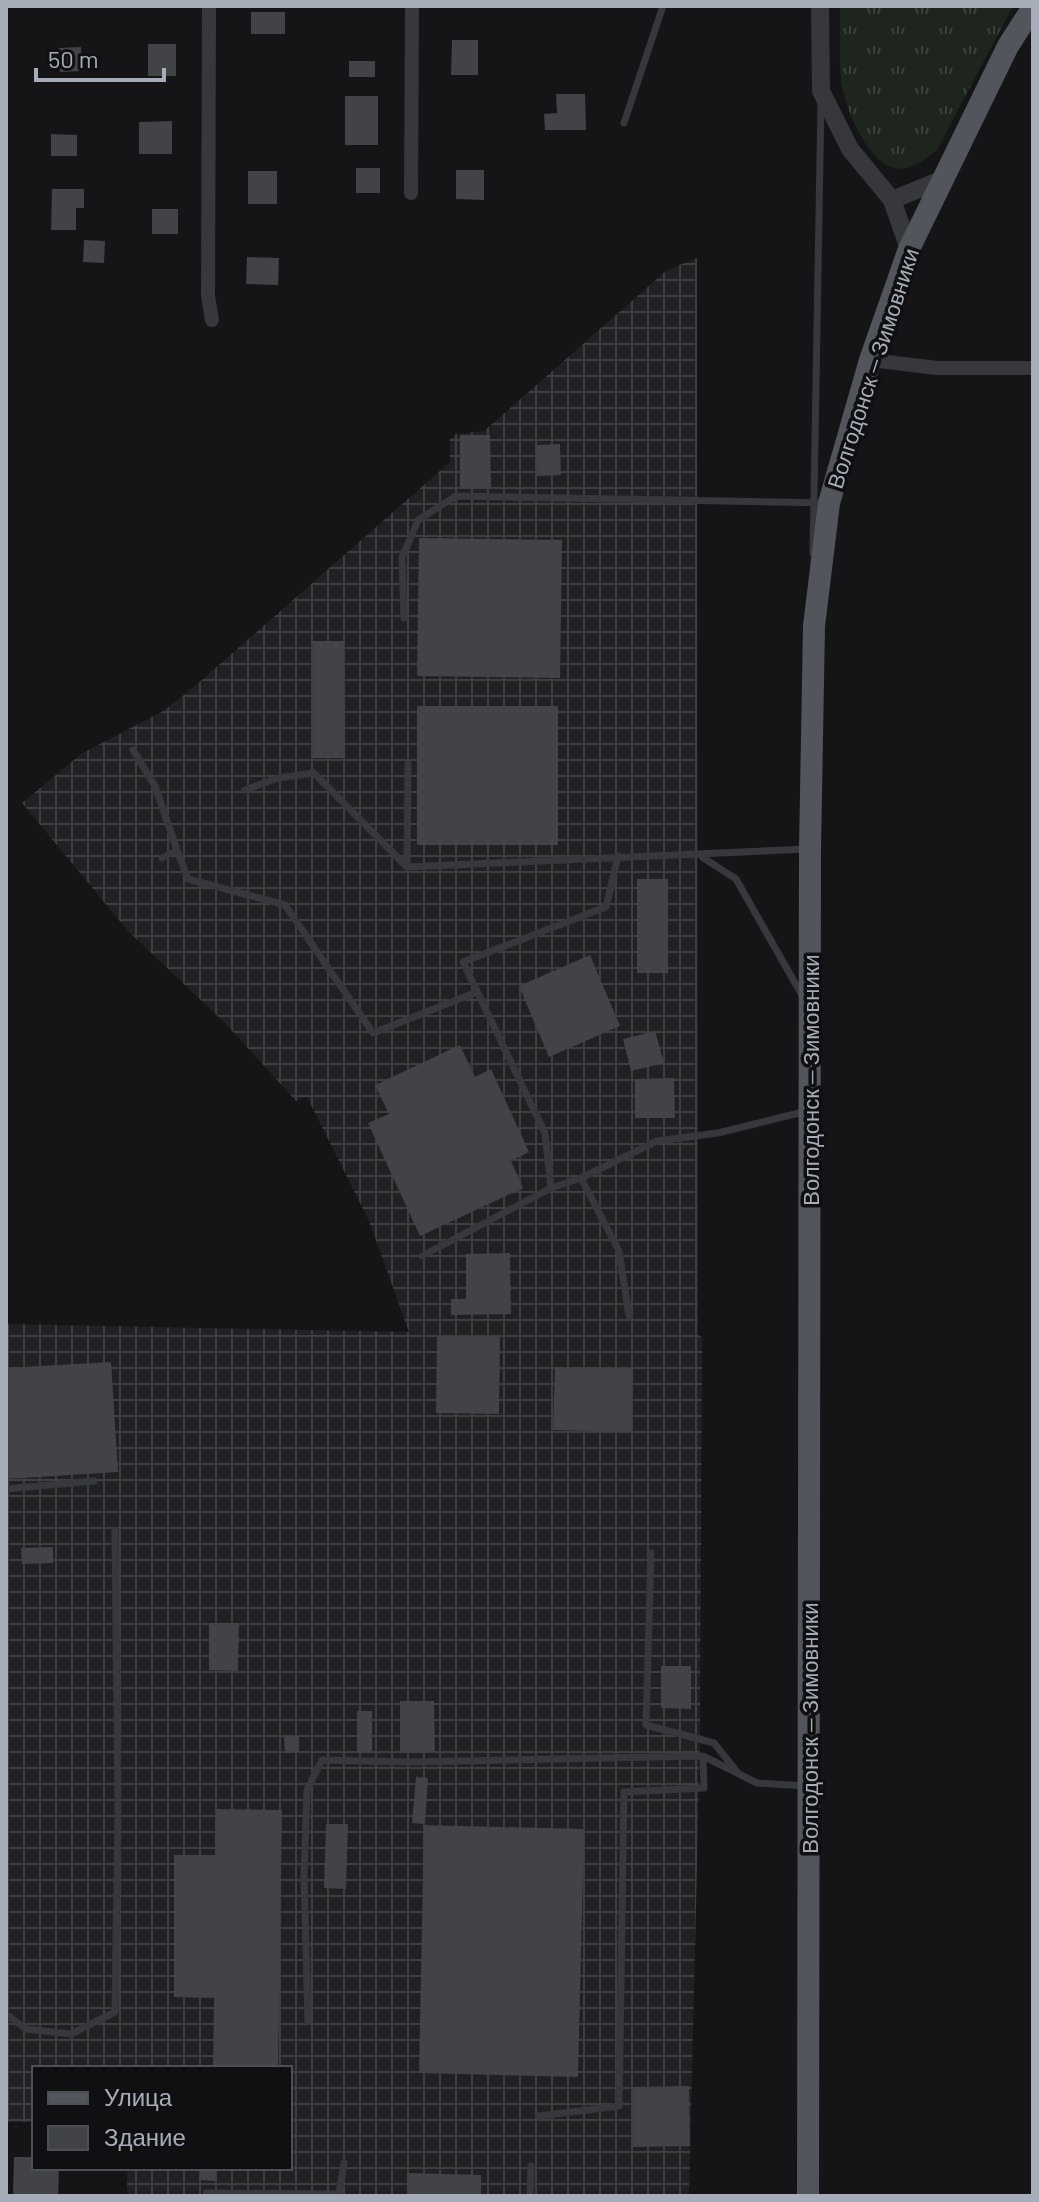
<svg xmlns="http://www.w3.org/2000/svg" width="1039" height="2202" viewBox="0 0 1039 2202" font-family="Barlow,sans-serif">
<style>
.industrial{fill:url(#industrial-grid)}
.grass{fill:url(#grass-tufts)}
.building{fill:#414347}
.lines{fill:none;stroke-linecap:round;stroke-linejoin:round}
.service{stroke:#36383c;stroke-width:7}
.minor{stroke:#36383c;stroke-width:14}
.tertiary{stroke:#36383c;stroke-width:18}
.primary{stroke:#52555b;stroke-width:22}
.labels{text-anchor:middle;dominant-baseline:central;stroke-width:7;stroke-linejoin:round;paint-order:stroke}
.street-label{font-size:22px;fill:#a7adb8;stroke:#101012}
</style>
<defs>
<pattern id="industrial-grid" width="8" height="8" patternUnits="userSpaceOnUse" patternTransform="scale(2)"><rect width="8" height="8" fill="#212124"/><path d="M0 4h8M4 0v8" fill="none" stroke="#3e3f42"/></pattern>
<pattern id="grass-tufts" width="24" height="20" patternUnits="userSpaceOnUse" patternTransform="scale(2)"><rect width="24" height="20" fill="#1d251e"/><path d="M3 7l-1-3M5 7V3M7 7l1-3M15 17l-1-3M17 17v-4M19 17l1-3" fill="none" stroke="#3b423d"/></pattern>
</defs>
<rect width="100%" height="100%" fill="#151517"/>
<path class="industrial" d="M697,258L698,1335L702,1337L700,1739L689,2196H127V2168H290V2068H34V2122H6V1324L409,1332L369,1221L307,1097L296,1101L225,1023L128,931L22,803L81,754L165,710L195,686L450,462V439L456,434L484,431L667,270Z"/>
<path class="grass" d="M840,6H1013L937,150C925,159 911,172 894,168C867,162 844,105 841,81C839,56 840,31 840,6Z"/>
<path class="building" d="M251,12H285V34H251Z
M452,40H478V75H451Z
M148,44H176V76H148Z
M81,47L82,71L60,72L59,48Z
M349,61H375V77H349Z
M556,94H585L586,130H545L544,114L557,113Z
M345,96H378V145H345Z
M172,121V154H139V122Z
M51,134L77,135V156H51Z
M356,168H380V193H356Z
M456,170H484V200L456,199Z
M248,171H277V204H248Z
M52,189H84V208H76V230H51Z
M152,209H178V234H152Z
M84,240L105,241L104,263L83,262Z
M247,257L279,258L278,285L246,284Z
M460,435H490L491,487L460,488Z
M560,444L561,475L537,476L536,445Z
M419,538L562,540L560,678L417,676Z
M313,641H344L345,758H313Z
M417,706H558V845H417Z
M637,879H668V973H637Z
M590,955L620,1026L549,1057L519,986Z
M655,1031L664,1063L631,1071L623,1039Z
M460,1045L475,1077L491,1069L529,1152L511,1161L523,1188L420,1236L368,1123L389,1114L375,1085Z
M674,1078L675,1118H635V1079Z
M510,1253L511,1314L451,1315V1299H466V1254Z
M437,1336L500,1337L499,1414L436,1413Z
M111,1362L118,1472L6,1479V1368Z
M555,1367L633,1368L631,1432L553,1430Z
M53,1547V1563L22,1564L21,1548Z
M209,1623H239L238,1671L209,1670Z
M661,1666H691V1709L661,1708Z
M400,1701H434L435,1752L400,1753Z
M357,1711H372V1753H357Z
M284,1736H299V1752L285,1753Z
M416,1777L428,1778L425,1824L412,1823Z
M216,1809L282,1810L278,2068H213L214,1998L174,1997V1855H215Z
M326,1824H348L346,1889L324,1888Z
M424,1825L584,1829L578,2077L419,2073Z
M689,2086L690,2146L633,2147V2087Z
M14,2157H34V2168H59L58,2196H13Z
M200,2168H216L215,2181L199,2180Z
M407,2173L481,2175V2196H407Z"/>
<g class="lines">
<path class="service" d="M624,123L663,6
M813,553L821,102
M404,618L402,558L418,520L456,496L827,503
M133,750L155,786L177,850L162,858
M408,764L407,867L808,849
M245,790L278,778L314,773L407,867
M177,850L188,879L285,905L373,1033L477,992
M702,857L736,879L803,997
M581,1178L657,1141L718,1133L807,1111
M551,1188L545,1133L463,962L606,907L618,856
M422,1256L551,1188L581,1178L619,1251L629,1316
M6,1489L94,1481
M651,1553L646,1725L714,1743L738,1773
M6,2014L26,2029L71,2034L115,2012L118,1810L115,1531
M308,2021L304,1876L307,1790L322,1760L411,1762L703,1756L757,1783L807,1786
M539,2116L619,2106L624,1792L704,1788L703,1756
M206,2193L339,2194L344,2163
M530,2196L531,2166"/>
<path class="minor" d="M209,6L208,296L212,320
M411,193L412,6
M870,360L937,368H1033"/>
<path class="tertiary" d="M820,6L821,91L850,149L892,200L909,249
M892,200L941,180"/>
<path class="primary" d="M808,2196L810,849L814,626L829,503L870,360L909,249L1008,46L1033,7"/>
</g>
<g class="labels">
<g class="street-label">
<text transform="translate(872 368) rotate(-72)">Волгодонск — Зимовники</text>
<text transform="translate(810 1080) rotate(-90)">Волгодонск — Зимовники</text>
<text transform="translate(809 1728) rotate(-90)">Волгодонск — Зимовники</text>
</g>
</g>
<rect width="1039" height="2202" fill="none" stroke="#a7adb8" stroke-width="16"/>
<rect x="32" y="2066" width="260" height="104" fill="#101012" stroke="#4c4f54" stroke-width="2"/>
<rect x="48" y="2092" width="40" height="12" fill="#52555b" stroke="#4c4f54" stroke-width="2"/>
<text x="104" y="2106" font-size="24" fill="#a7adb8">Улица</text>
<rect x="48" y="2126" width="40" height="24" fill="#414347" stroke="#4c4f54" stroke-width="2"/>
<text x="104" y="2146" font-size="24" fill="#a7adb8">Здание</text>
<path d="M36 68v12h128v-12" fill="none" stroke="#a7adb8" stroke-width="4"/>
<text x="48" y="68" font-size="24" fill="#a7adb8" stroke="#101012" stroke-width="6" paint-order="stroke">50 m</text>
</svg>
